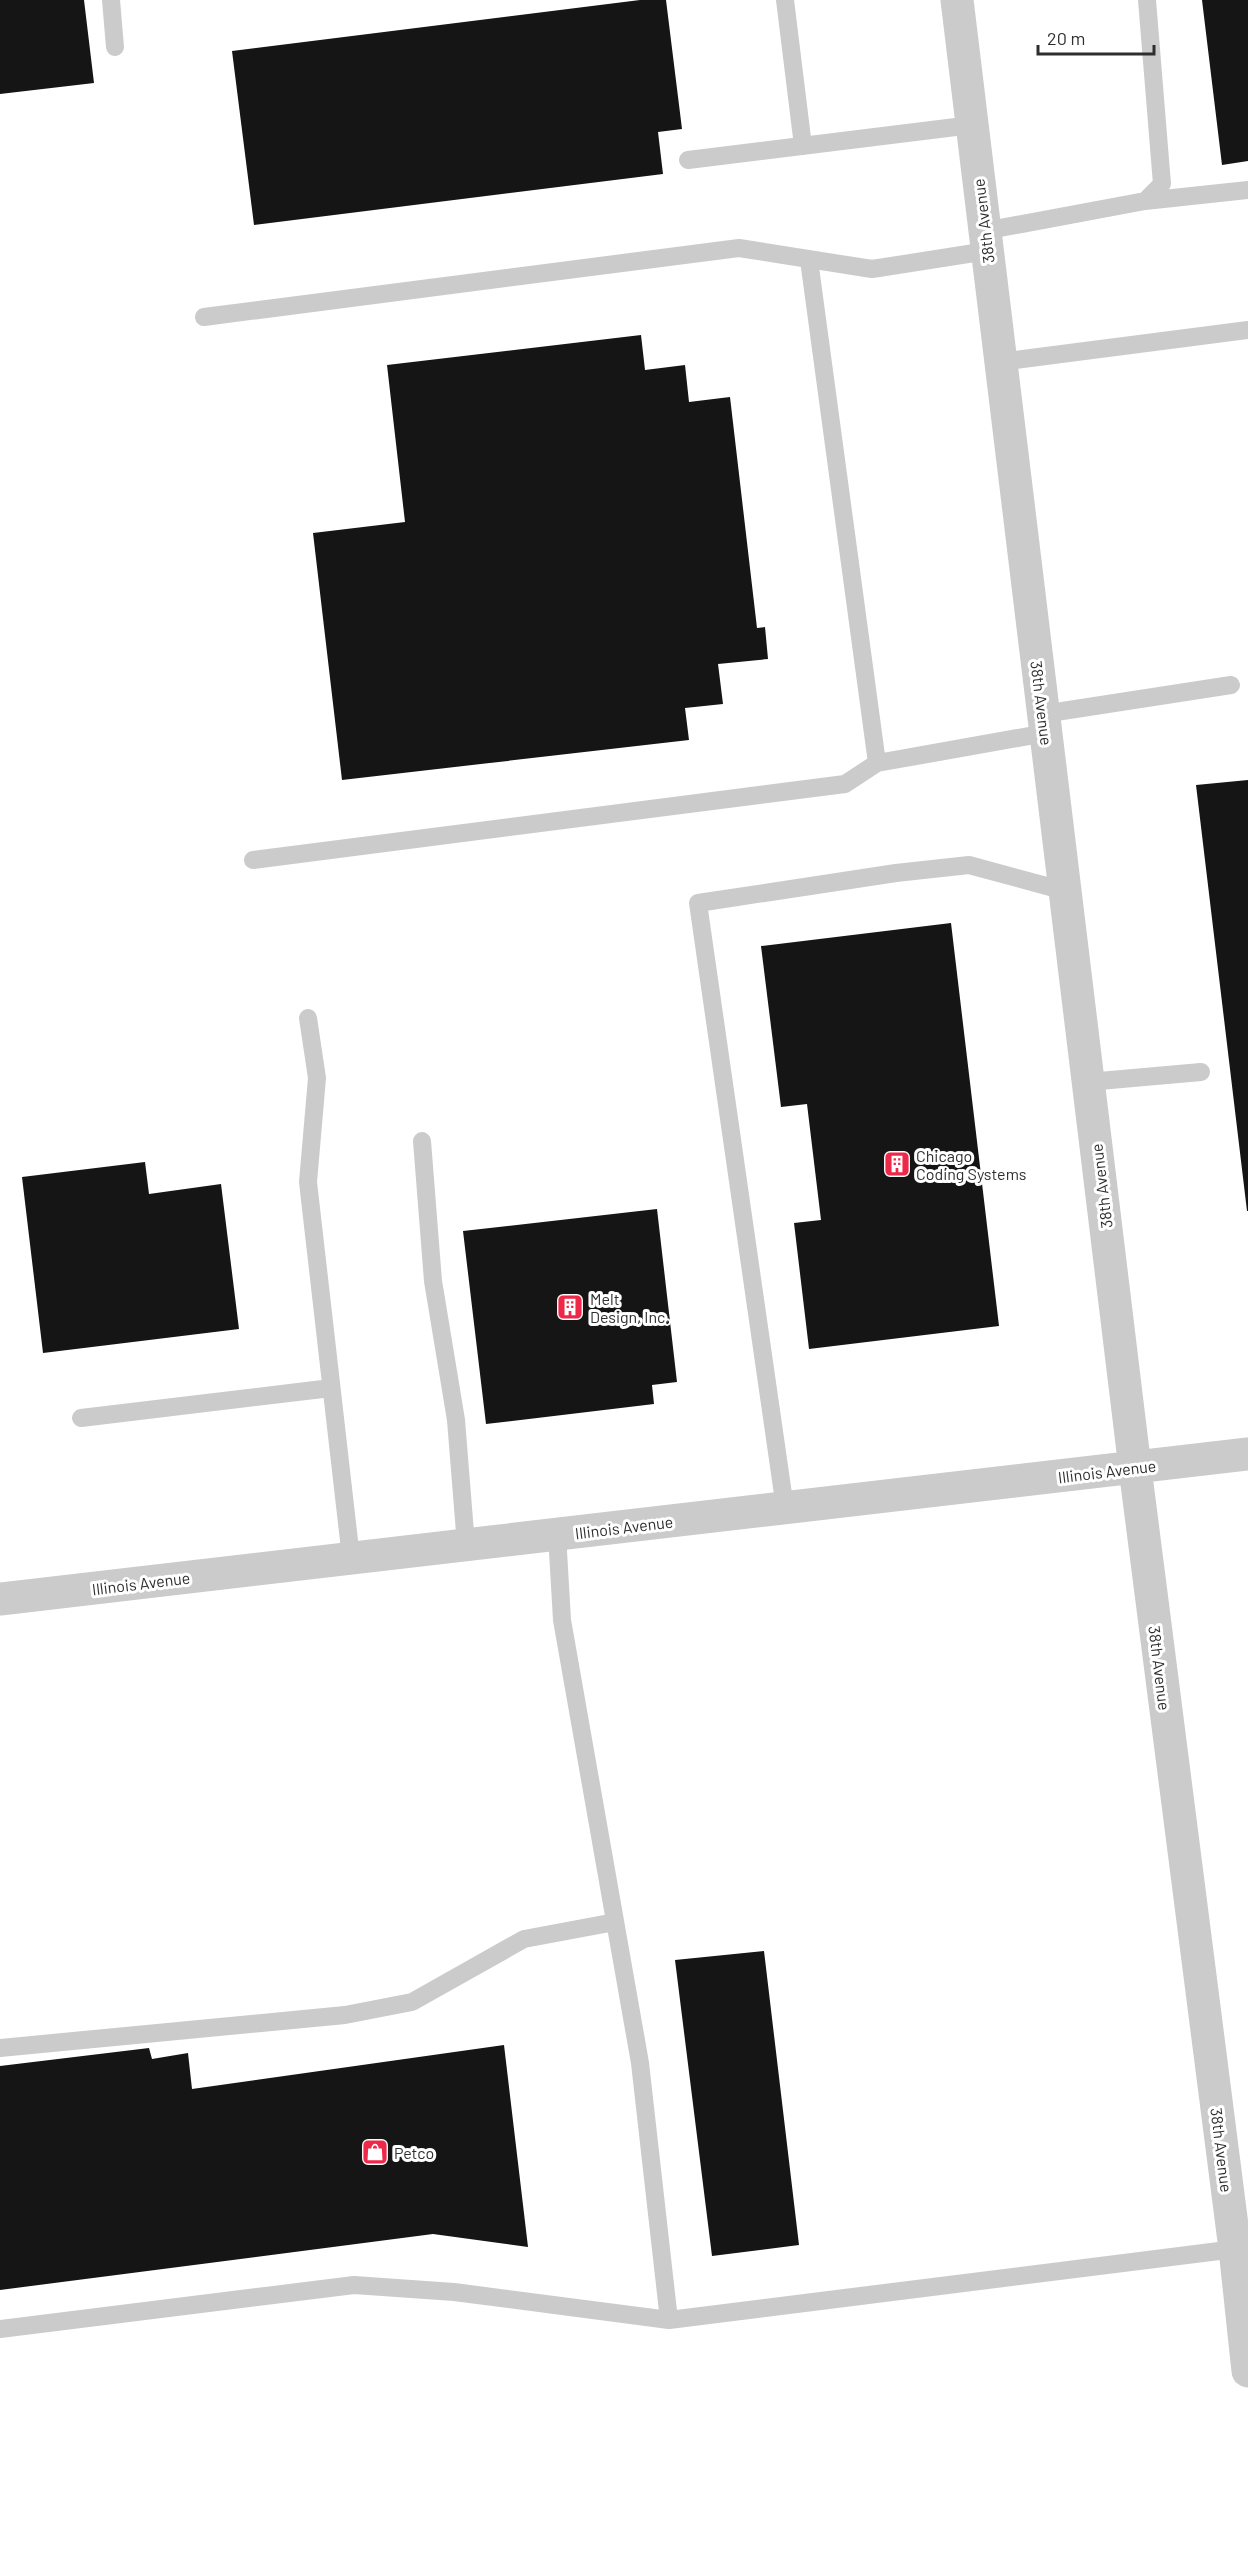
<svg xmlns="http://www.w3.org/2000/svg" width="1248" height="2553" viewBox="0 0 1248 2553" font-family="Barlow,sans-serif">
<style>
.building{fill:#151515}
.lines{fill:none;stroke-linecap:round;stroke-linejoin:round}
.lane{stroke:#cbcbcb;stroke-width:18}
.street{stroke:#cbcbcb;stroke-width:33}
.labels{text-anchor:middle;dominant-baseline:central;stroke-width:6;stroke-linejoin:round;paint-order:stroke}
.street-label{font-size:16px;fill:#2e2e2e;stroke:#fff}
.poi-label{font-size:16px;fill:#2e2e2e;stroke:#fff;text-anchor:start}
</style>
<rect width="100%" height="100%" fill="#fff"/>
<path class="building" d="M0,0H84L94,83L0,94Z
M640,0H666L682,129L658,132L663,174L254,225L232,51Z
M1202,0H1248V161L1222,165Z
M641,335L645,370L685,365L689,402L730,397L757,628L765,627L768,659L718,664L723,704L685,708L689,740L342,780L313,533L405,522L387,365Z
M1248,780V1211H1247L1196,785Z
M951,923L999,1326L809,1349L794,1223L821,1220L807,1104L781,1107L761,946Z
M145,1162L149,1194L221,1184L239,1329L43,1353L22,1177Z
M657,1209L677,1382L652,1385L654,1404L486,1424L463,1231Z
M764,1951L799,2245L712,2256L675,1960Z
M504,2045L528,2247L433,2234L0,2290V2066L149,2048L152,2059L188,2053L192,2089Z"/>
<g class="lines">
<path class="lane" d="M111,0L115,47
M785,0L803,146
M688,160L972,125
M1145,201L1248,190
M984,231L1145,201L1162,184L1147,0
M809,260L877,763
M204,317L739,248L872,269L987,251
M1000,362L1248,330
M1043,714L1231,685
M253,860L845,784L877,763L1046,733
M308,1018L317,1078L308,1182L351,1558
M1088,1082L1201,1072
M422,1141L433,1281L456,1420L466,1545
M81,1418L331,1388
M785,1508L698,903L896,873L969,865L1065,891
M557,1534L562,1620L640,2063L669,2320
M0,2048L345,2015L412,2002L524,1939L615,1922
M0,2329L354,2285L454,2292L669,2320L1235,2249"/>
<path class="street" d="M957,0L1135,1468L1235,2249L1248,2371
M0,1599L1248,1454"/>
</g>
<defs>
<symbol id="building-square" viewBox="-11 -11 22 22"><rect x="-9" y="-9" width="18" height="18" rx="4" fill="#ed2848" stroke="#fff"/><path d="M-4-6H4V6H1V3H-1V6H-4ZM-2.5-4.3h1.7v1.8h-1.7ZM.8-4.3h1.7v1.8H.8ZM-2.5-1h1.7V.8h-1.7ZM.8-1h1.7V.8H.8Z" fill="#fff"/></symbol>
<symbol id="shop-square" viewBox="-11 -11 22 22"><rect x="-9" y="-9" width="18" height="18" rx="4" fill="#ed2848" stroke="#fff"/><path d="M-5-2.5h2.3a2.7 3.5 0 0 1 5.4 0H5L5.5 6h-11ZM-1.5-2.5h3a1.5 2.3 0 0 0-3 0Z" fill="#fff"/></symbol>
</defs>
<g fill-rule="evenodd">
<use href="#building-square" x="882" y="1149" width="30" height="30"/>
<use href="#building-square" x="555" y="1292" width="30" height="30"/>
<use href="#shop-square" x="360" y="2137" width="30" height="30"/>
</g>
<g class="labels">
<g class="street-label">
<text transform="translate(983 221) rotate(-97)">38th Avenue</text>
<text transform="translate(1042 703) rotate(83)">38th Avenue</text>
<text transform="translate(1101 1186) rotate(-97)">38th Avenue</text>
<text transform="translate(1107 1471) rotate(-7)">Illinois Avenue</text>
<text transform="translate(624 1527) rotate(-7)">Illinois Avenue</text>
<text transform="translate(141 1583) rotate(-7)">Illinois Avenue</text>
<text transform="translate(1160 1668) rotate(83)">38th Avenue</text>
<text transform="translate(1222 2150) rotate(83)">38th Avenue</text>
</g>
<g class="poi-label">
<text x="916" y="1155">Chicago<tspan x="916" dy="18">Coding Systems</tspan></text>
<text x="590" y="1298">Melt<tspan x="590" dy="18">Design, Inc.</tspan></text>
<text x="394" y="2152">Petco</text>
</g>
</g>
<path d="M1038 45v9h116v-9" fill="none" stroke="#2e2e2e" stroke-width="3"/>
<text x="1047" y="45" font-size="18" fill="#2e2e2e" stroke="#ffffff" stroke-width="4.5" paint-order="stroke">20 m</text>
</svg>
